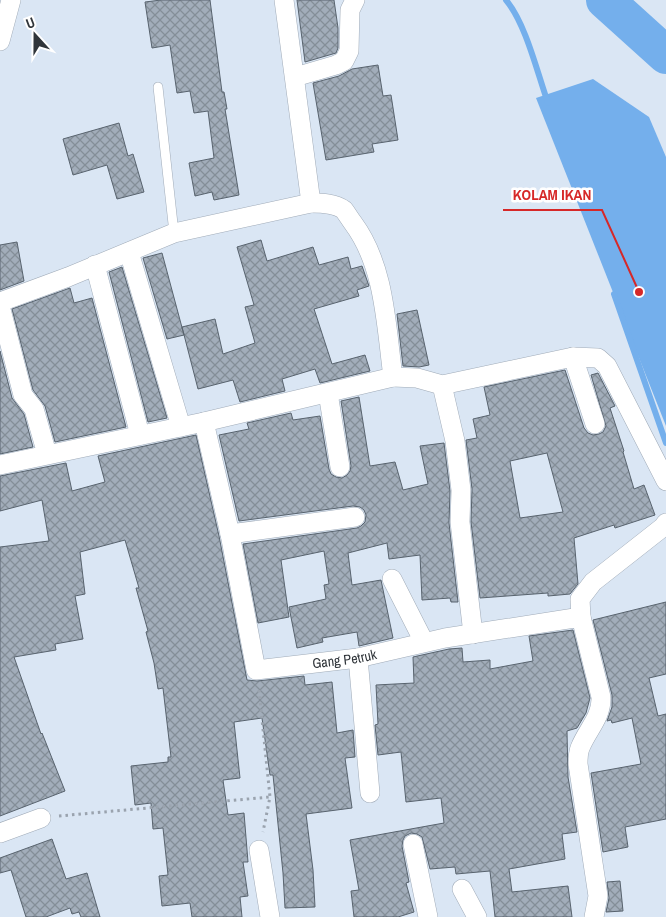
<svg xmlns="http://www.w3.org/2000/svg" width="666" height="917" viewBox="0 0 666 917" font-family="'Archivo Narrow',sans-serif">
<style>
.water{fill:#74afec}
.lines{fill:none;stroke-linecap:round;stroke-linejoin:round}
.stream{stroke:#74afec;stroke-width:6}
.river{stroke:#74afec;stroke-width:38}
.building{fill:url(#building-cross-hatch);stroke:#58636e;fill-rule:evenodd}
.lane-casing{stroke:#a0abb8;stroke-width:10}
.street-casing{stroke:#a0abb8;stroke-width:20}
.path{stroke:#9aa3ae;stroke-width:3;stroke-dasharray:2.5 4;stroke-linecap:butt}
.lane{stroke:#fff;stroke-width:9}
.street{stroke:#fff;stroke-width:19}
.labels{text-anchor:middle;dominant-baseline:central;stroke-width:5;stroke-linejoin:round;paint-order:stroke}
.street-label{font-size:14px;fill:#30353a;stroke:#fff}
.leader{fill:none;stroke:#d62828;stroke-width:2}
.callout-dot{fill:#d62828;stroke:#fff;stroke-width:2}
.callout-label{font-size:15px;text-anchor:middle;font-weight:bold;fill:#d62828;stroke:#fff;stroke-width:5;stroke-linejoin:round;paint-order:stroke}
</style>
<defs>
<pattern id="building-cross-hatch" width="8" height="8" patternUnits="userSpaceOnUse" patternTransform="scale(1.25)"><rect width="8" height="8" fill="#a2adba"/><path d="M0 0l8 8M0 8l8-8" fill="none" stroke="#848e98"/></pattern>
</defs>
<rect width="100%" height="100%" fill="#dae6f4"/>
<path class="water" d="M593,79L649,117L666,157V426L536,98Z"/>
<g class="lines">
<path class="stream" d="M506,0C526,24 537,72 548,103
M614,294L666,443"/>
<path class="river" d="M605,0L666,55"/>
</g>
<path class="building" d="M161,0H210L222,92H224L227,109H225L239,195L214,200L212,192L195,196L189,163L214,158L208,111L194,113L190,91L177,93L170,45L152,48L145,2Z
M297,0H334L338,28V48L336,53L305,62Z
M378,65L383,96L391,95L398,140L372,144L374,152L326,160L313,83L339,76L352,69Z
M119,123L128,156L133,154L144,192L117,199L107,165L73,175L63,139Z
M261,240L267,261L313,247L319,265L348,257L351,269L362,266L369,286L357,290L359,296L314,309L332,364L365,355L370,371L320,383L315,369L282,379L285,391L240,402L233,380L198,389L182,327L215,319L223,354L255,343L245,307L254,305L237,247Z
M17,242L24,281L0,290V245Z
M162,253L184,335L167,339L143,258Z
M122,267L167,418L148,422L109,272Z
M70,288L74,303L92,298L126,427L55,442L45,406L33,390L12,309Z
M417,310L429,365L419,367L403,366L397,314Z
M0,351L12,398L24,414L33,447L0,454Z
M565,370L584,428L588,433L593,435L599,434L603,432L606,426L591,375L598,373L615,406L610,408L624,451L623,452L634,489L644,485L655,515L615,528L614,525L574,538L578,584L570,594L548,596V593L480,598L471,522L472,489L466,440L477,438L473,419L490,415L484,387ZM547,453L563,512L520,518L510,461Z
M359,397L370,466L395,462L403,490L428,484L420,446L444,443L450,491L449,523L458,602H451L450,598L422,600L420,555L389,559L387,543L348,553L352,585L381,580L393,638L359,646L357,632L322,638L323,642L297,648L289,607L326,599L324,585L329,584L324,551L281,560L289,617L258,623L243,544L357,528L361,526L365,522L366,515L364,510L360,507L353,506L239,521L219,435L249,429L247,423L291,413L293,420L320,416L329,469L331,474L336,477L342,478L347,475L350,471L351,466L341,401Z
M196,435L219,536L247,680L257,681L304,676L305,685L332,682L337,733L353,730L355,757L345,758L352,808L306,814L313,870L315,907L285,908L283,873L273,775H270L262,718L234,722L240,778L223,780L228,815L244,813L248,862H243L248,896L240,897L242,917H192L190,903L162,906L159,876L168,875L163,828L153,829L151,803L135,805L131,766L168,762V757H171L163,688L158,689L154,663L146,632L148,631L136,588H139L125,540L80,552L85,594L75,596L83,639L55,644L56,650L14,657L41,734L42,733L65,791L0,816V547L49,541L42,500L0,511V476L66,463L72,491L105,482L98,456Z
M666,602V674L649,678L658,716L666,714V819L625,827L628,847L603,852L591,773L641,764L632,718L612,723L611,720L607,721L612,707V695L593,620Z
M573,630L590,698L586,713L577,728L567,731L568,777L577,832L562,834L565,859L509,869L512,892L568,886L572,917H495L490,871L456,874L455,867L430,869L422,837L417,834L411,833L405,836L403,840L402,846L409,882L406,883L414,912L398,917H354L351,891L359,890L350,840L444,823L441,798L406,802L401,752L378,755L375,725L378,724L376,685L414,683L413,657L449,649L462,648L463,662L490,660V669L533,661L529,636Z
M52,839L66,879L87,873L100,917H81L79,912L72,914L70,908L46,917H26L11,870L0,873V858Z
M620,881L623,911L606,912L609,898L607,882Z"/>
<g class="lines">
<defs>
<path id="lane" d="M158,87L174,233"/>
<g id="street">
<path d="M0,41L11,0"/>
<path d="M295,77L336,65L344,61L349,51L350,10L355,0"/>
<path d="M311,203C321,203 335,203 344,210C347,214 350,219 353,223C385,266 386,325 393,377L417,378L442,385L573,357L598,358L607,366L666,481"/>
<path d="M129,252L181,427"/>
<path d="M95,265L140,435"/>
<path d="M0,302L68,277L174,233L311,203L284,0"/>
<path d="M0,306L23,395L34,409L47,454"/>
<path d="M573,357L595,424"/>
<path d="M442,385L455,441L461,490L460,522L473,634"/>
<path d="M328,393L340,467"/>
<path d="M204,422L393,377"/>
<path id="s1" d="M0,465L204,422L230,534L256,670L358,658L445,638L581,617L601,697C602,717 587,730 580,748C578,753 578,759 578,764L598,896L594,917"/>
<path d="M230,534L355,517"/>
<path d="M392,579L424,642"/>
<path d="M581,617L580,599L593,582L663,527L666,523"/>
<path d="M358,658L370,793"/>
<path d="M0,833L41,818"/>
<path d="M413,844L428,917"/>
<path d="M259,850L270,917"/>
<path d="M462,889L477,917"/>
</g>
</defs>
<use href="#lane" class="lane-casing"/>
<use href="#street" class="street-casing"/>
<path class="path" d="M259,690L270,797L263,832
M59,816L270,797"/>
<use href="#lane" class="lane"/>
<use href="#street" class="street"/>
</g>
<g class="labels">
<g class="street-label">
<text stroke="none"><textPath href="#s1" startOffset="551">Gang Petruk</textPath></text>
</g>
</g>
<path class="leader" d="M639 292L602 210H503"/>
<circle class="callout-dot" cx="639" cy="292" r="5"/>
<g class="callout-label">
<text x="552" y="200">KOLAM IKAN</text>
</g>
<g transform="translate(35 35) rotate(339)" stroke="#ffffff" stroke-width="4" paint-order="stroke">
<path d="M0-4L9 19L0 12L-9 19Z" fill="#30353a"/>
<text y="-8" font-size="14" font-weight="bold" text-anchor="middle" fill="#30353a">U</text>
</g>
</svg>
